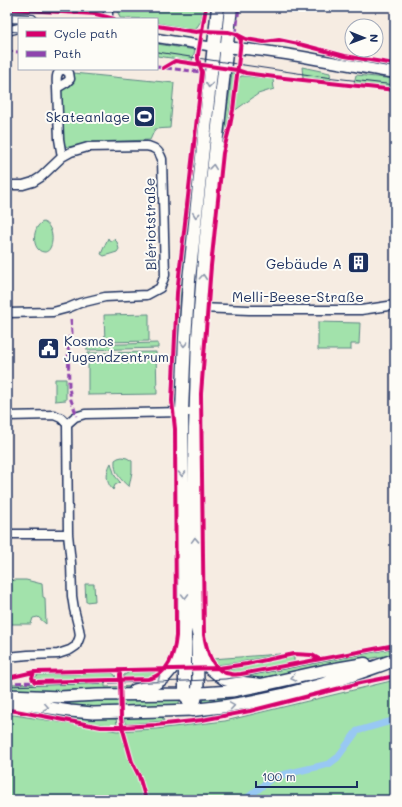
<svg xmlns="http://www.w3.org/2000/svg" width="402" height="807" viewBox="0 0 402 807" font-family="Mali,sans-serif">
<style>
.green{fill:#a2e2ab;stroke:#5e8884}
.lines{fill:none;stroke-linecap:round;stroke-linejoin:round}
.canal{stroke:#98c8f3;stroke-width:7}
.minor-casing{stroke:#1b2f5e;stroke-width:11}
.tertiary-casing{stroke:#1b2f5e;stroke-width:13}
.secondary-casing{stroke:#1b2f5e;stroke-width:14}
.primary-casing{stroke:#1b2f5e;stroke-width:15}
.minor{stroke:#fdfcf7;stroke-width:8}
.tertiary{stroke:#fdfcf7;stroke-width:10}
.secondary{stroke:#fdfcf7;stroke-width:11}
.primary{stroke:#fdfcf7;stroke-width:12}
.tram{stroke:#1b2f5e;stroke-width:1}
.quiet{stroke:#8e44ad;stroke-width:3;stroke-dasharray:6 3;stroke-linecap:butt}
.cycleway-casing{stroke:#fdfcf7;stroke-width:6}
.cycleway{stroke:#d6006c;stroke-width:4}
.oneway{stroke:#8c96aa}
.labels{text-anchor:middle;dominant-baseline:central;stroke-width:4;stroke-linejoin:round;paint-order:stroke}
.poi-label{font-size:14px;fill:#1b2f5e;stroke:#fdfcf7;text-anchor:end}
.street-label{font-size:14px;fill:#1b2f5e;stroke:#fdfcf7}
</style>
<rect width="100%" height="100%" fill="#f6ece2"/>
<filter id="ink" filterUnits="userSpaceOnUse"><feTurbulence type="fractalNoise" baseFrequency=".025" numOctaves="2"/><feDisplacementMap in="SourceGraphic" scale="8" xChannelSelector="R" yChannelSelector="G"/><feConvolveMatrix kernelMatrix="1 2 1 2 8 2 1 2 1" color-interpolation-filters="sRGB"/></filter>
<g filter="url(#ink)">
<path class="green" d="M116,7H203L201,21L197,27L193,29L157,23V19L120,18L117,10Z
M157,44L195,50L192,61L157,56Z
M302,67L330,73L331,80L303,78Z
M205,69H207L190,227L181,296L175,391H173L177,324L178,292L183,262L204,73Z
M232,72L234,73L235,75V78L228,122L220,151L217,194L215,191L222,137L229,97Z
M73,73L174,83L170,128L155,129L150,140L94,142L68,147L65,146L63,143L61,92Z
M356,75L395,79V88L354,83Z
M241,76H244L273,79L274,89L258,94L234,111L239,79Z
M43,222C56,226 54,253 44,252C31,251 32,226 43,222Z
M108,238L109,240L111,241L114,239L117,242L119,249L117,252L104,256L101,254Z
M149,314V341L105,342L104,315Z
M318,322L360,323L359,344H351V350H318Z
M158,343V348L87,350V345Z
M156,352L157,394L88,395V353Z
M55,379H66V400L55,401Z
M122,457L127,458L132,461V472L129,487C120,479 114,473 115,460L118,458Z
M111,463L115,476L120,482L119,483L115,485L113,490C105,482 106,472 111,463Z
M7,579H11L12,580H26L42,584L43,597L45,598L46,624L38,617L33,618L31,624H7Z
M85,584H94L95,601L86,602Z
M395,646V654L252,680L248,679L247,674Z
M280,654L240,662L216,665L212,659Z
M290,656L294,658V662L293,663L242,672L231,674L223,671L252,665Z
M130,672H161C148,680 137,678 123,678L124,675Z
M112,673L115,675L116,678L54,681H37L35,677L38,675Z
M320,678L318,682L238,701L204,704L202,701L203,698L245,693Z
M395,680V800H7V716L14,715L117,731L156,729L225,721Z
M105,682V687L142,686L133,688L106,689L7,692V684Z
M178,698L180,699L179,703L175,705L78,708L31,700L72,701Z
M18,707L85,717L116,719L117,724L114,725L97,724L15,709Z
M162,717L164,721L127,724L125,723L124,718Z"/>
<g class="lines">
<path class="canal" d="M245,800L273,777L329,764L337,758L357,731L395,720"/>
<defs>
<path id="minor" d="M7,18L32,19
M108,19V7
M7,31L19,28
M157,38L214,47
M61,70H65L69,73L70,79L67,82L57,88C57,81 55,74 61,70Z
M57,88L59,139L62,157
M7,185H23L33,182L41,177L62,157L71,152L88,147L146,146C155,147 159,151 162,159L165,275L160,288L147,295L105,297L80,303L68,308L53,312L7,313
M200,308L249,310H361L395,305
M7,416L54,415L61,418L67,424
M67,424L75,417L85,414L182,412H195
M7,534H68
M7,657L28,655L58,654L70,650L76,646L79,639L80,635L79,629L74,609L72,596L71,563L68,534L67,424"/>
<path id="tertiary" d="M220,47C279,50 337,64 395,73"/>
<path id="secondary" d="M135,690C155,687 169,678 177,659C180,653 180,645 182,638
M7,695L61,697L97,695L185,694L232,691L258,686
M7,703L31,705L70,711L93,713L193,710L197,694L198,683L197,642"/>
<path id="primary" d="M218,7L189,280L185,338L182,412L185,621V694L193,710C235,706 276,698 317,686C343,679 369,669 395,660
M231,7L205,246L198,338L195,429V529L197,629L204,659L209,667L219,675L225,679L235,682L261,685L324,671L365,664"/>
</defs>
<use href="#minor" class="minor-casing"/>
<use href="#tertiary" class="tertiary-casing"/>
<use href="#secondary" class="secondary-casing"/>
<use href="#primary" class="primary-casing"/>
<use href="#minor" class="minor"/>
<use href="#tertiary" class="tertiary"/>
<use href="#secondary" class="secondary"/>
<use href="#primary" class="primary"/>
<path class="tram" d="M7,31L19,32
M157,52L317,76L395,85
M7,686L185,681L225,679L247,676L395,648"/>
<path class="quiet" d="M236,34L239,7
M7,51L19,52
M157,67L202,72
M71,319L72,333L68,339L69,386L71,400L77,416
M7,683L35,682"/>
<defs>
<path id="cycleway" d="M7,9L96,14L114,19
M157,26L196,32L202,31L228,32L236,34L246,39L264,42L279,40L303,45L345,56L395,64
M236,34L241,40L240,49L233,110L230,126L223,153L211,266L201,394L204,635C207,651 212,672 231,674C234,675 238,674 241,674L395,645
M163,68L175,61L237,70L246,73L275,77L395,90
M34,672L32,678L35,682L148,679C169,674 174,655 176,636L175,429L172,401L177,293L199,100L202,72L198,59V55L206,7
M120,674L121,719L123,730L132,762L139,776L146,800
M7,681L12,677L34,672L219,668L247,664L294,654L312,655L319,659
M7,710L16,711L80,723L101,727H122L156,725L202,720L250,711L360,683L395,676"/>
</defs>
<use href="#cycleway" class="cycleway-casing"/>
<use href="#cycleway" class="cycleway"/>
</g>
<defs><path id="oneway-chevron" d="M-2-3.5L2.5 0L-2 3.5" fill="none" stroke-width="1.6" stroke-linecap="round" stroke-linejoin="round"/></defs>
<g class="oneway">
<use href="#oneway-chevron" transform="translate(209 85) rotate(96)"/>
<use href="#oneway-chevron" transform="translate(213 167) rotate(-84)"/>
<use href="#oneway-chevron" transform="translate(196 215) rotate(96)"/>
<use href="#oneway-chevron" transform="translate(203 277) rotate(-85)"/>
<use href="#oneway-chevron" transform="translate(184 344) rotate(92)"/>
<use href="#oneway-chevron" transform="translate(182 474) rotate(89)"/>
<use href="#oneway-chevron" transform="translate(195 540) rotate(-92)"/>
<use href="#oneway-chevron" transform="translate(185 596) rotate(89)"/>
<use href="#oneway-chevron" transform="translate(293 678) rotate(167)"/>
<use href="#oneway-chevron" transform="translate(160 680) rotate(144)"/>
<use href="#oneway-chevron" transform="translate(232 706) rotate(-9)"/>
<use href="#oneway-chevron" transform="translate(46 707) rotate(10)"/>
</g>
</g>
<defs>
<symbol id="stadium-square" viewBox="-11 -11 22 22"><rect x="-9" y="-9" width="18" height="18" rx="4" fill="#1b2f5e" stroke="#fdfcf7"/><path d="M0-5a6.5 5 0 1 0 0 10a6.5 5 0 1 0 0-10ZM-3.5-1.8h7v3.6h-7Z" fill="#fff"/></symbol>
<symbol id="building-square" viewBox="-11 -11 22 22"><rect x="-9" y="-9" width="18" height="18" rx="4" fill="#1b2f5e" stroke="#fdfcf7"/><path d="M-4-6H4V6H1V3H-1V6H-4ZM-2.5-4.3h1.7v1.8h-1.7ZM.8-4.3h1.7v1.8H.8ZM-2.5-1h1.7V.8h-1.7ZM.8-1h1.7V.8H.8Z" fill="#fff"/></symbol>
<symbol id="civic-square" viewBox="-11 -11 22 22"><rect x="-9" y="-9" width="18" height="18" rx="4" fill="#1b2f5e" stroke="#fdfcf7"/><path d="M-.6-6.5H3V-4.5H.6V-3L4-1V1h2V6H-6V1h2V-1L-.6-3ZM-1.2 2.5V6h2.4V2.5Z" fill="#fff"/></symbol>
</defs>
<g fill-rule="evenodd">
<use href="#stadium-square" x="132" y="104" width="25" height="25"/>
<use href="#building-square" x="346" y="250" width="25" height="25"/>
<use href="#civic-square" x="36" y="336" width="25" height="25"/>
</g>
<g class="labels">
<g class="poi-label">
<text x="130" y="116">Skateanlage</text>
<text x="342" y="263">Gebäude A</text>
<text x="64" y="340" text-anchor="start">Kosmos<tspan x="64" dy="16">Jugendzentrum</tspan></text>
</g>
<g class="street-label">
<text transform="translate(150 224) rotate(-91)">Blériotstraße</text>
<text x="298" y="296">Melli-Beese-Straße</text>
</g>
</g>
<rect width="402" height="807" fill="none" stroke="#fdfcf7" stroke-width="24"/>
<rect x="12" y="12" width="378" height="783" fill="none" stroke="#1b2f5e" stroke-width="1.5" filter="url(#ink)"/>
<rect x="18" y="18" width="140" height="52" fill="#fdfcf7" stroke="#a3aaba"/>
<rect x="26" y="31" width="20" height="6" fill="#d6006c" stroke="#a3aaba"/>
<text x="54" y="38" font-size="12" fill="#1b2f5e">Cycle path</text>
<rect x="26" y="51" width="20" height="6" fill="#8e44ad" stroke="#a3aaba"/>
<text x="54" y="58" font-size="12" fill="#1b2f5e">Path</text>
<g transform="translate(364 38) rotate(91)"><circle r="19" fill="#fdfcf7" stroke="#a3aaba"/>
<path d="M0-3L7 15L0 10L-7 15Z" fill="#1b2f5e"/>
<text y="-6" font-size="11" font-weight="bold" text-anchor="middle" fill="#1b2f5e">N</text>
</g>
<path d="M256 781v6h101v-6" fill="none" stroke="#1b2f5e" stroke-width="2"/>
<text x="262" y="781" font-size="12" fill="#1b2f5e" stroke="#fdfcf7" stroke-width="3" paint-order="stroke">100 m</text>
</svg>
